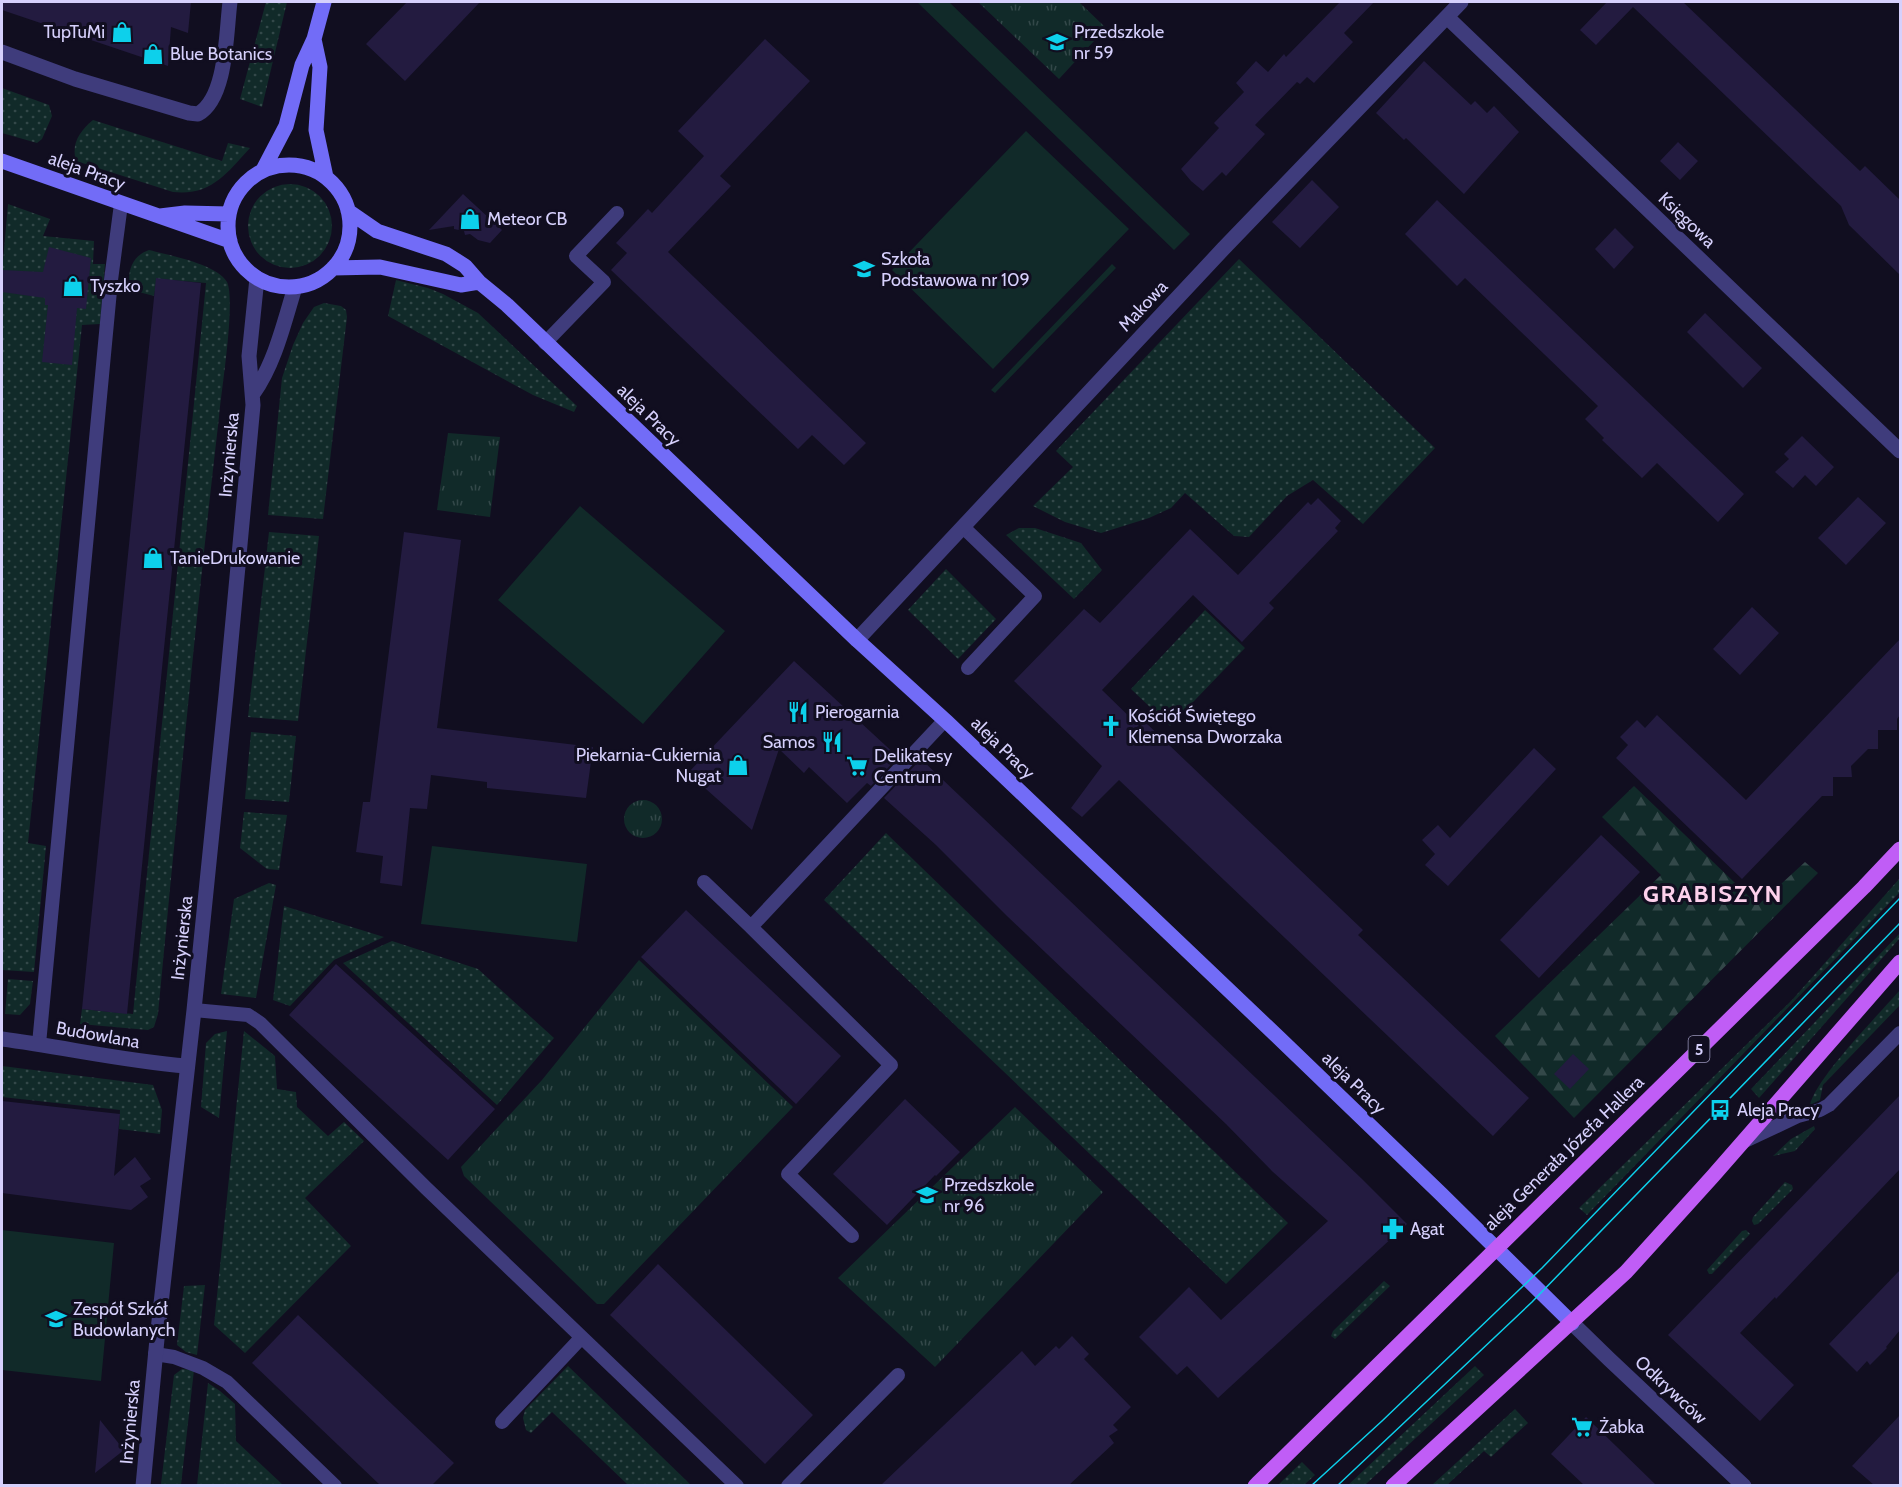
<svg xmlns="http://www.w3.org/2000/svg" width="1902" height="1487" viewBox="0 0 1902 1487" font-family="Cabin,sans-serif">
<style>
.grass{fill:url(#grass-dots)}
.forest{fill:url(#forest-firs)}
.park{fill:url(#park-tufts)}
.pitch{fill:#112a29}
.building{fill:#231b40}
.lines{fill:none;stroke-linecap:round;stroke-linejoin:round}
.lane{stroke:#3f3c7c;stroke-width:14}
.street{stroke:#3f3c7c;stroke-width:15}
.secondary{stroke:#726cf7;stroke-width:15}
.primary{stroke:#c05df6;stroke-width:15}
.tram{stroke:#0dd0eb;stroke-width:1.5}
.labels{text-anchor:middle;dominant-baseline:central;stroke-width:6;stroke-linejoin:round;paint-order:stroke}
.shield{fill:#110e20;stroke:#9b96ba;stroke-width:1.5}
.shield-label{font-size:16px;font-weight:bold;fill:#d6d0fc}
.poi-label{font-size:18px;fill:#d6d0fc;stroke:#110e20;text-anchor:start}
.street-label{font-size:18px;fill:#d6d0fc;stroke:#110e20}
.district-label{font-size:24px;font-weight:bold;letter-spacing:1.5px;fill:#fdd1ec;stroke:#110e20}
</style>
<defs>
<pattern id="grass-dots" width="8" height="8" patternUnits="userSpaceOnUse" patternTransform="scale(1.5)"><rect width="8" height="8" fill="#112a29"/><path d="M2 2h.1M6 6h.1" fill="none" stroke="#334849" stroke-width="1.8" stroke-linecap="round"/></pattern>
<pattern id="forest-firs" width="22" height="20" patternUnits="userSpaceOnUse" patternTransform="scale(1.5)"><rect width="22" height="20" fill="#112a29"/><path d="M5 1l3.5 6h-7zM16 11l3.5 6h-7z" fill="#334849"/></pattern>
<pattern id="park-tufts" width="24" height="20" patternUnits="userSpaceOnUse" patternTransform="scale(1.5)"><rect width="24" height="20" fill="#112a29"/><path d="M3 7l-1-3M5 7V3M7 7l1-3M15 17l-1-3M17 17v-4M19 17l1-3" fill="none" stroke="#334849"/></pattern>
</defs>
<rect width="100%" height="100%" fill="#110e20"/>
<path class="grass" d="M266,2H287L262,107L240,99Z
M2,88L49,105L52,116L42,139L37,143L2,133Z
M93,120L222,161L228,143L250,148C226,174 211,196 173,192L76,161C71,143 80,131 93,120Z
M248 226a42 42 0 1 1 84 0a42 42 0 1 1-84 0Z
M8,204L50,219L43,236L94,241L93,264H105L100,324L82,325L28,843L46,846L34,972L2,970V272Z
M149,250C168,255 217,264 227,282C236,301 221,392 219,417C196,616 177,815 158,1014L154,1027L148,1030L80,1024L82,1009L133,1014L206,283L157,279L154,296L131,290C126,274 131,256 149,250Z
M1239,259L1435,448L1363,524L1313,480L1287,496L1249,537L1234,536L1185,493L1171,508L1149,518L1101,533L1065,522L1033,506L1073,467L1056,451Z
M396,280L428,288L443,294L478,313L577,406L574,412L533,395L388,316Z
M324,303L341,306L346,310L347,317L323,519L268,515L282,378L293,345L303,323L314,307Z
M1019,528H1035L1081,543L1102,570L1074,599L1006,535Z
M269,532L319,536L298,721L248,717Z
M946,569L996,619L958,659L908,610Z
M1205,610L1245,648L1170,726L1131,689Z
M251,732L296,736L289,802L245,799Z
M244,812L287,815L279,870L267,869L240,848Z
M886,833L1288,1223L1226,1284L824,900Z
M1900,878V892L1587,1215L1579,1208L1792,1000Z
M269,883L276,885L256,998L221,994L234,899Z
M284,906L384,937L334,960L290,1006L273,1000Z
M1900,933V938L1759,1098L1751,1089Z
M392,941L478,969L554,1038L497,1105L343,963Z
M8,979L33,981L30,1004L20,1015L5,1014Z
M1900,990V1005L1823,1085L1820,1100L1810,1105C1815,1079 1880,1013 1900,990Z
M227,1031L219,1118L201,1107L206,1043L215,1034Z
M244,1031L275,1056L277,1089L296,1092L297,1107L328,1136L344,1122L364,1141L305,1198L351,1246L245,1353L214,1325Z
M2,1066L153,1085L162,1110L160,1134L119,1129L120,1110L2,1097Z
M1814,1126L1815,1129L1795,1151L1773,1156L1791,1139Z
M1785,1182L1792,1185L1793,1189L1758,1224L1754,1225L1752,1221L1753,1217Z
M1746,1230L1750,1234L1712,1274H1709L1707,1270L1742,1231Z
M1384,1281L1390,1286L1335,1339L1331,1336L1333,1331Z
M205,1285L197,1355L186,1352L177,1345L184,1286Z
M568,1366L691,1485H628L552,1412L531,1433L526,1430L523,1418L525,1410Z
M1475,1366L1484,1375L1365,1485H1348Z
M182,1369L194,1370L181,1485L161,1484L174,1375Z
M208,1383L220,1391L235,1404L236,1441L283,1485H197Z
M1515,1409L1528,1423L1491,1457L1484,1451L1447,1485H1432Z
M1302,1462L1315,1475L1304,1485H1278Z"/>
<path class="forest" d="M1634,786L1758,905L1805,862L1818,873L1574,1118L1495,1036L1661,875L1602,817Z"/>
<path class="park" d="M978,2H1079L1106,28L1059,79Z
M448,433L500,437L490,517L437,510Z
M624 819a19 19 0 1 1 38 0a19 19 0 1 1-38 0Z
M639,960L793,1107L604,1304H597L464,1176L461,1167L542,1080Z
M1015,1107L1103,1192L935,1367L838,1278Z"/>
<path class="pitch" d="M917,2H949L1190,234L1174,250Z
M1026,131L1129,229L993,369L892,270Z
M1112,264L1116,268L995,393L991,390Z
M580,506L725,631L643,724L498,600Z
M432,846L587,864L577,942L421,924Z
M2,1230L114,1243L101,1381L2,1370Z"/>
<path class="building" d="M2,2H191L188,33L171,27L168,66L2,10Z
M407,2H480L405,81L366,44Z
M1340,2H1374L1344,33L1353,42L1314,83L1307,77L1300,84L1297,82L1255,125L1265,134L1226,176L1222,172L1203,191L1191,181L1181,169L1219,128L1214,123L1244,92L1236,83L1256,61L1268,72L1284,54L1286,57Z
M1607,2H1683L1860,171L1865,166L1900,200V275L1849,225L1841,206L1633,7L1596,45L1580,30Z
M765,39L810,81L720,176L731,186L668,252L866,443L844,465L812,435L798,449L611,270L627,253L616,243L648,209L652,213L704,156L678,131Z
M1424,61L1471,105L1475,101L1487,113L1494,106L1519,132L1464,194L1406,138L1404,140L1376,113Z
M1678,142L1698,161L1680,180L1660,161Z
M1312,180L1339,207L1300,248L1272,222Z
M463,194L502,230L490,243L478,240L470,234L465,235L464,231L454,229V226L429,230Z
M1437,200L1744,494L1718,522L1657,463L1642,478L1602,440L1604,438L1585,419L1598,406L1465,278L1457,286L1405,234Z
M1615,228L1634,247L1614,269L1595,249Z
M49,247L91,258L86,309L77,308L72,365L42,362L48,305H45V298L2,292V270L43,272Z
M156,278L201,283L127,1014L82,1009Z
M1705,313L1762,368L1743,388L1687,332Z
M1802,436L1834,467L1816,486L1805,475L1793,488L1775,472L1789,459L1784,454Z
M1858,497L1886,523L1846,565L1818,538Z
M1318,498L1341,521L1335,528L1338,531L1269,603L1274,608L1242,642L1193,595L1102,690L1140,727L1145,722L1363,930L1358,935L1529,1098L1493,1136L1119,780L1082,817L1071,808L1102,766L1014,681L1084,609L1100,623L1190,529L1238,575L1308,502L1311,505Z
M404,532L461,540L437,728L593,747L586,798L487,788V782L431,775L427,809L410,808L402,886L380,883L383,856L356,852L363,802H370Z
M1752,607L1779,633L1740,675L1713,649Z
M1900,639V715L1897,719V730H1878V749H1868L1851,766L1852,777H1833V796H1822L1742,879L1616,758L1628,745L1620,737L1637,720L1645,728L1657,715L1746,800Z
M794,661L898,757L871,786L867,783L847,803L809,767L804,773L779,749L752,830L688,773Z
M1534,748L1556,769L1448,886L1425,865L1435,854L1422,840L1438,825L1450,838Z
M921,759L1361,1178L1407,1224L1218,1398L1187,1366L1177,1375L1139,1337L1189,1287L1221,1320L1328,1221L1273,1172L1226,1124L1007,916L936,845L884,798Z
M1601,835L1640,872L1539,978L1500,940Z
M686,910L841,1056L796,1104L641,957Z
M336,964L495,1109L448,1160L289,1015Z
M1573,1054L1589,1069L1570,1089L1554,1074Z
M1900,1095V1169L1776,1299L1775,1297L1740,1333L1794,1385L1760,1421L1668,1335Z
M905,1099L960,1152L936,1176L935,1175L887,1225L833,1174Z
M2,1101L120,1114L114,1176L135,1157L151,1179L140,1186L148,1197L131,1210L2,1193Z
M658,1264L813,1415L765,1464L610,1315Z
M1900,1270V1330L1886,1347L1887,1348L1870,1365L1867,1361L1857,1372L1829,1344Z
M298,1315L454,1463L432,1485H380L252,1363Z
M1072,1336L1089,1354L1084,1359L1131,1407L1113,1425L1118,1430L1109,1436L1114,1443L1069,1485H881L1022,1351L1035,1366L1056,1346L1059,1349Z
M1900,1415V1485H1874L1852,1466Z
M1586,1417L1616,1446L1656,1485H1584L1551,1454Z
M100,1420L124,1450L95,1473Z"/>
<g class="lines">
<path class="lane" d="M545,343L604,282L576,256L617,213
M963,527L1035,596L968,668
M704,882L751,927
M194,1010L248,1015L260,1023L426,1188L737,1486
M39,1044L111,280L121,204
M1745,1141L1798,1116L1820,1110L1829,1105L1900,1033
M852,1236L788,1174L891,1065L751,927L945,720
M155,1354L174,1357L203,1368L227,1382L335,1486
M502,1422L581,1338
M788,1486L898,1375"/>
<path class="street" d="M1447,17L1900,451
M2,52L75,79L189,113L198,114C227,98 226,32 230,2
M253,394C275,363 284,323 295,287
M857,640L1223,249L1461,2
M2,1039C64,1047 124,1061 187,1066
M1572,1323L1609,1359L1744,1486
M143,1486L157,1339L194,1010L226,695L253,405L249,356L257,278"/>
<path class="secondary" d="M314,39L320,67L316,130L326,177
M2,161L230,241
M228 226a61 61 0 1 1 122 0a61 61 0 1 1-122 0Z
M263,170L286,126L302,65L314,39L324,2
M348,211L377,231L446,254L465,266L479,282L507,305L857,640L947,722L1279,1038L1441,1194L1572,1323
M160,216L185,213L229,214
M333,268L380,267L461,285L479,282"/>
<path class="primary" d="M1255,1486C1457,1285 1660,1085 1864,887L1900,849
M1393,1486L1626,1272L1713,1176L1900,962"/>
<path class="tram" d="M1311,1486L1382,1421L1542,1268L1900,898
M1337,1486L1532,1302L1900,923"/>
</g>
<defs>
<symbol id="shop-bare" viewBox="-9 -9 18 18"><path d="M-5-2.5h2.3a2.7 3.5 0 0 1 5.4 0H5L5.5 6h-11ZM-1.5-2.5h3a1.5 2.3 0 0 0-3 0Z" fill="#0dd0eb" stroke="#110e20" stroke-width="2.5" paint-order="stroke"/></symbol>
<symbol id="school-bare" viewBox="-9 -9 18 18"><path d="M0-5L7-2L0 1L-7-2ZM-4 1L0 2.5L4 1V4Q0 6-4 4Z" fill="#0dd0eb" stroke="#110e20" stroke-width="2.5" paint-order="stroke"/></symbol>
<symbol id="restaurant-bare" viewBox="-9 -9 18 18"><path d="M-5-6h1v4h1v-4h1v4h1v-4h1v5L-1.5 .5V6h-2V.5L-5-1ZM5-6V6H3V1.5H1.5Q1.5-4 5-6Z" fill="#0dd0eb" stroke="#110e20" stroke-width="2.5" paint-order="stroke"/></symbol>
<symbol id="church-bare" viewBox="-9 -9 18 18"><path d="M-1.2-6h2.4v3.5h3.3v2.4h-3.3V6h-2.4V-.1h-3.3v-2.4h3.3Z" fill="#0dd0eb" stroke="#110e20" stroke-width="2.5" paint-order="stroke"/></symbol>
<symbol id="supermarket-bare" viewBox="-9 -9 18 18"><path d="M-6-5.5h2.5l.6 2H6L4.5 2H-2.5L-4.4-4H-6ZM-1.5 3.2a1.3 1.3 0 1 0 .1 0ZM3 3.2a1.3 1.3 0 1 0 .1 0Z" fill="#0dd0eb" stroke="#110e20" stroke-width="2.5" paint-order="stroke"/></symbol>
<symbol id="bus-bare" viewBox="-9 -9 18 18"><path d="M-5-6H5V4H4V6H2V4H-2V6H-4V4H-5ZM-3.5-4V0h7V-4ZM-3.5 1.2v1.5H-2V1.2ZM2 1.2v1.5H3.5V1.2Z" fill="#0dd0eb" stroke="#110e20" stroke-width="2.5" paint-order="stroke"/></symbol>
<symbol id="pharmacy-bare" viewBox="-9 -9 18 18"><path d="M-2-6h4v4h4v4h-4v4h-4v-4h-4v-4h4Z" fill="#0dd0eb" stroke="#110e20" stroke-width="2.5" paint-order="stroke"/></symbol>
</defs>
<g fill-rule="evenodd">
<use href="#shop-bare" x="107" y="17" width="30" height="30"/>
<use href="#school-bare" x="1042" y="27" width="30" height="30"/>
<use href="#shop-bare" x="138" y="39" width="30" height="30"/>
<use href="#shop-bare" x="455" y="204" width="30" height="30"/>
<use href="#school-bare" x="849" y="254" width="30" height="30"/>
<use href="#shop-bare" x="58" y="271" width="30" height="30"/>
<use href="#shop-bare" x="138" y="543" width="30" height="30"/>
<use href="#restaurant-bare" x="783" y="697" width="30" height="30"/>
<use href="#church-bare" x="1096" y="711" width="30" height="30"/>
<use href="#restaurant-bare" x="817" y="727" width="30" height="30"/>
<use href="#shop-bare" x="723" y="750" width="30" height="30"/>
<use href="#supermarket-bare" x="842" y="751" width="30" height="30"/>
<use href="#bus-bare" x="1705" y="1095" width="30" height="30"/>
<use href="#school-bare" x="912" y="1180" width="30" height="30"/>
<use href="#pharmacy-bare" x="1378" y="1214" width="30" height="30"/>
<use href="#school-bare" x="41" y="1304" width="30" height="30"/>
<use href="#supermarket-bare" x="1567" y="1412" width="30" height="30"/>
</g>
<g class="labels">
<rect class="shield" x="1688.5" y="1036" width="21" height="26" rx="4.5"/>
<g class="shield-label">
<text x="1699" y="1049">5</text>
</g>
<g class="poi-label">
<text x="105" y="32" text-anchor="end">TupTuMi</text>
<text x="1074" y="32">Przedszkole<tspan x="1074" dy="21">nr 59</tspan></text>
<text x="170" y="54">Blue Botanics</text>
<text x="487" y="219">Meteor CB</text>
<text x="881" y="259">Szkoła<tspan x="881" dy="21">Podstawowa nr 109</tspan></text>
<text x="90" y="286">Tyszko</text>
<text x="170" y="558">TanieDrukowanie</text>
<text x="815" y="712">Pierogarnia</text>
<text x="1128" y="716">Kościół Świętego<tspan x="1128" dy="21">Klemensa Dworzaka</tspan></text>
<text x="815" y="742" text-anchor="end">Samos</text>
<text x="721" y="755" text-anchor="end">Piekarnia-Cukiernia<tspan x="721" dy="21">Nugat</tspan></text>
<text x="874" y="756">Delikatesy<tspan x="874" dy="21">Centrum</tspan></text>
<text x="1737" y="1110">Aleja Pracy</text>
<text x="944" y="1185">Przedszkole<tspan x="944" dy="21">nr 96</tspan></text>
<text x="1410" y="1229">Agat</text>
<text x="73" y="1309">Zespół Szkół<tspan x="73" dy="21">Budowlanych</tspan></text>
<text x="1599" y="1427">Żabka</text>
</g>
<g class="street-label">
<text transform="translate(87 171) rotate(20)">aleja Pracy</text>
<text transform="translate(1687 220) rotate(44)">Księgowa</text>
<text transform="translate(1143 306) rotate(-47)">Makowa</text>
<text transform="translate(649 415) rotate(44)">aleja Pracy</text>
<text transform="translate(229 455) rotate(-85)">Inżynierska</text>
<text transform="translate(1003 748) rotate(44)">aleja Pracy</text>
<text transform="translate(182 938) rotate(-84)">Inżynierska</text>
<text transform="translate(98 1035) rotate(10)">Budowlana</text>
<text transform="translate(1354 1083) rotate(44)">aleja Pracy</text>
<text transform="translate(1564 1153) rotate(-44)">aleja Generała Józefa Hallera</text>
<text transform="translate(1671 1390) rotate(43)">Odkrywców</text>
<text transform="translate(130 1422) rotate(-85)">Inżynierska</text>
</g>
<g class="district-label">
<text x="1713" y="893">GRABISZYN</text>
</g>
</g>
<rect width="1902" height="1487" fill="none" stroke="#d6d0fc" stroke-width="6"/>
</svg>
